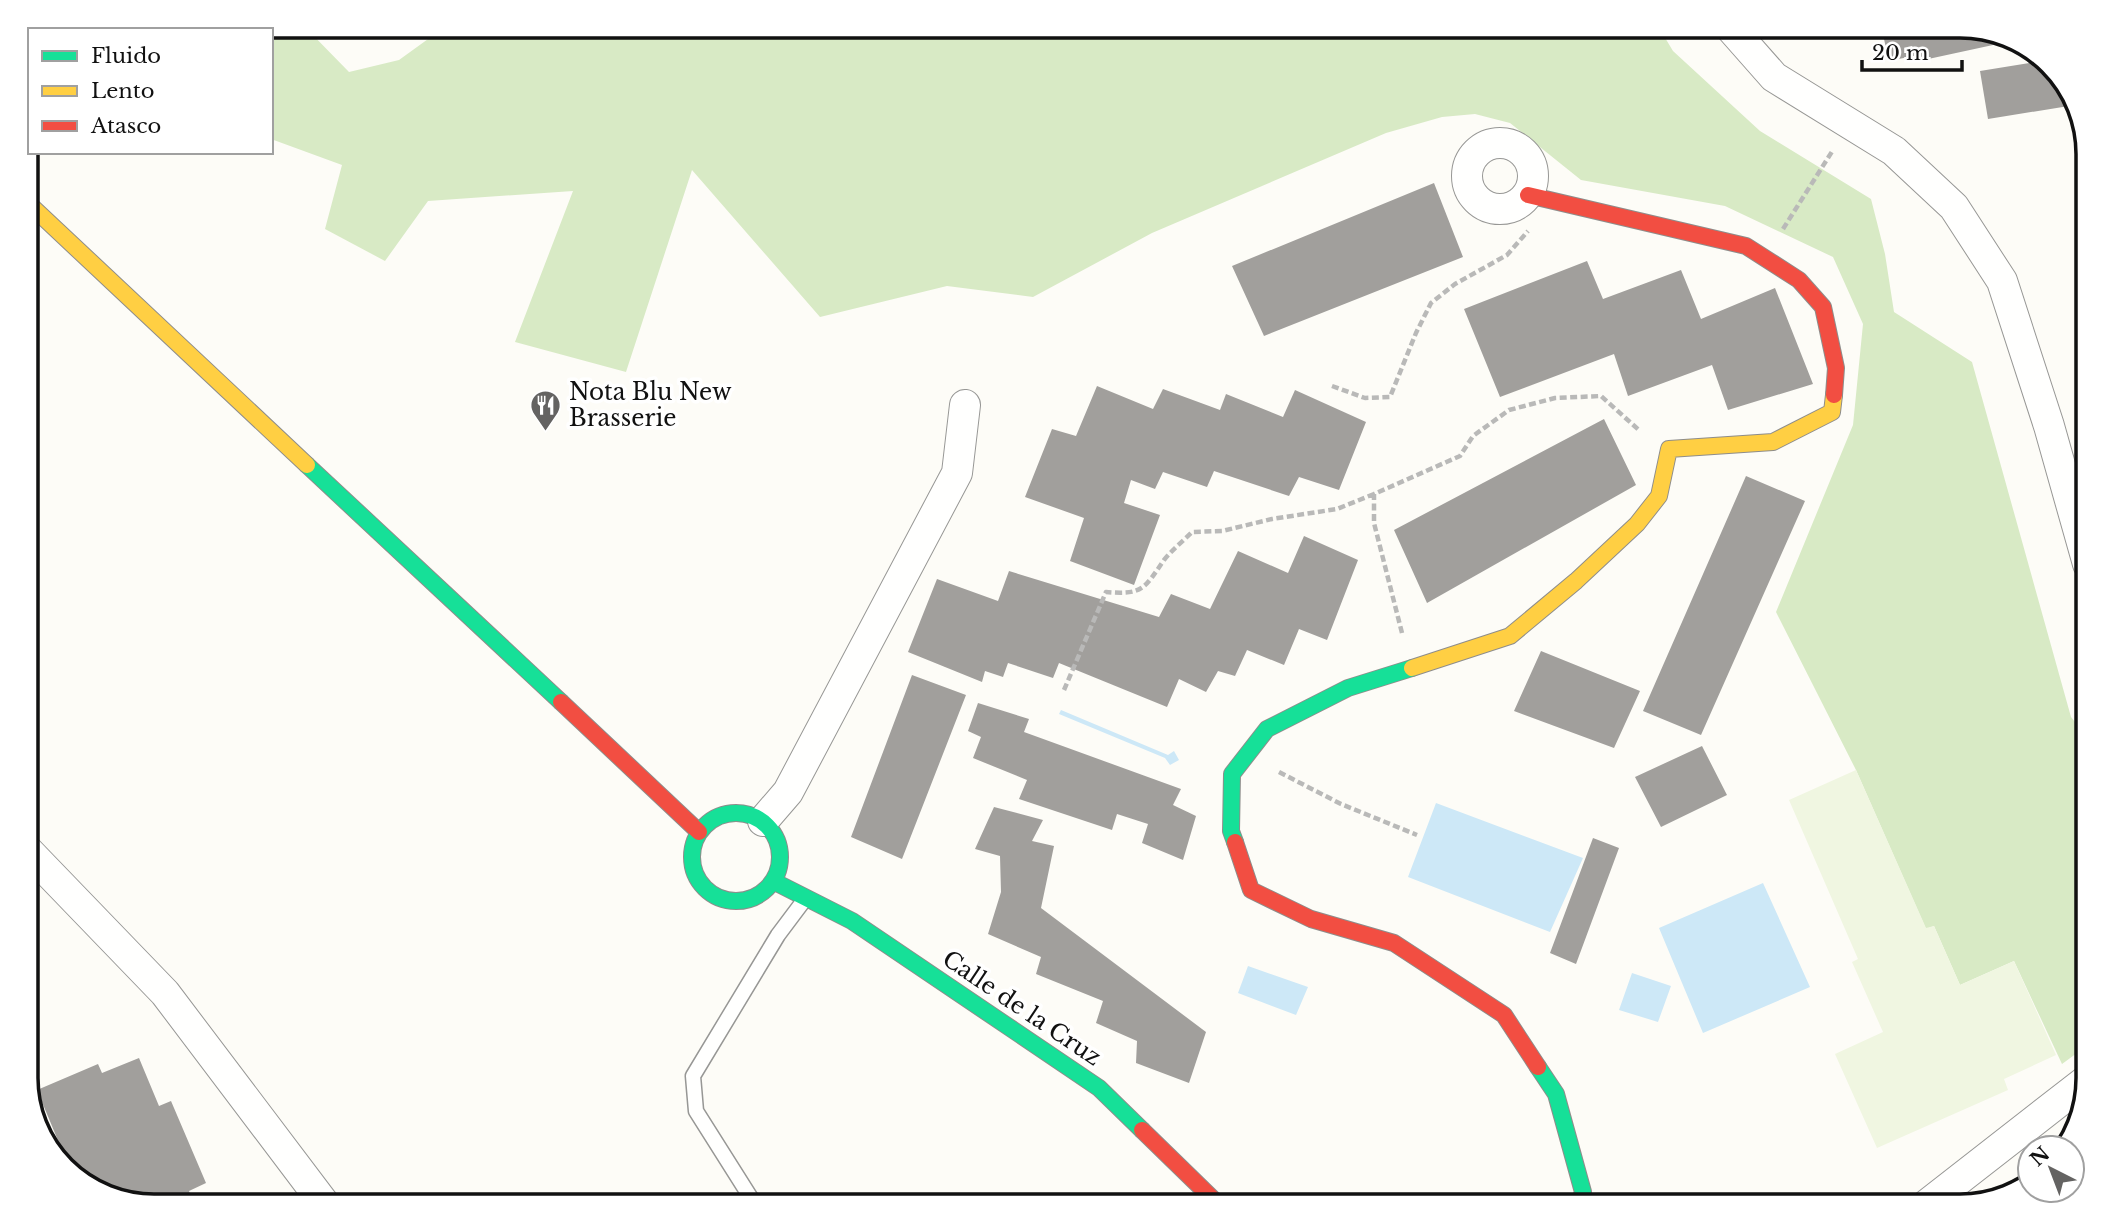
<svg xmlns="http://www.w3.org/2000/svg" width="2114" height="1232" viewBox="0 0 2114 1232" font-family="'Libre Baskerville',serif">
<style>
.forest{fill:#d8eac5}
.pitch{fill:#f0f6e1}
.water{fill:#cde8f7}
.building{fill:#a19f9c}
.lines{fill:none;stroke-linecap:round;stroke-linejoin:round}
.lane-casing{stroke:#979795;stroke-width:17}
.street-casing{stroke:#979795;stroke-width:32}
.fast-casing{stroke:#8e8d8b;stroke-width:18}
.slow-casing{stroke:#8e8d8b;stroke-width:18}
.jam-casing{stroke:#8e8d8b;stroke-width:18}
.path{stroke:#b9b9b8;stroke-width:4.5;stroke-dasharray:7 3.5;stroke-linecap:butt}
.lane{stroke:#fffffe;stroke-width:14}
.street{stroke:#fffffe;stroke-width:30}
.fast{stroke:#16e098;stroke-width:16}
.slow{stroke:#ffcf43;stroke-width:16}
.jam{stroke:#f24e42;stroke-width:16}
.labels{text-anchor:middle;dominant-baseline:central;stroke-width:7;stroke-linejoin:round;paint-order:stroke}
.poi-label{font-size:23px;fill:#111;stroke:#fff;text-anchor:start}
.street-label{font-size:23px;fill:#111;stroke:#fff}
.rim{fill:none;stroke:#111;stroke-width:3.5}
</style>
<rect width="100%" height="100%" fill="#fdfcf7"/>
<path class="forest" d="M154,26H304L349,72L399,60L435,34L434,26H1658L1673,51L1760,131L1871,199L1885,254L1894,312L1972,362L2071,717L2088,738V1045L2062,1064L2014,961L1960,985L1934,926L1926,929L1856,770L1776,612L1853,425L1863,324L1833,257L1725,206L1581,180L1510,123L1475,114L1442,117L1386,133L1152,233L1033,297L947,286L820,317L692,170L626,372L515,342L573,191L428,201L385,261L325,229L342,165L271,139V30H136Z"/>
<path class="pitch" d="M1856,770L1926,928L1934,926L1960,985L2014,961L2056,1055L2004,1079L2008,1090L1877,1148L1835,1054L1883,1032L1852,962L1858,959L1789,800Z"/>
<path class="water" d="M1061,710L1168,755L1174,751L1179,760L1170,765L1165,758L1059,714Z
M1436,803L1583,858L1550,932L1408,877Z
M1763,883L1810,987L1703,1033L1659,928Z
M1248,966L1308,987L1296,1015L1238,993Z
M1632,973L1671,986L1658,1022L1619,1010Z"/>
<path class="building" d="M1881,26H1960L1991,35L1993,45L1919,61L1918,55L1889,61Z
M2042,61L2070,90L2075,105L1988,119L1980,71Z
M1434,183L1463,257L1264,336L1232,266Z
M1587,261L1603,299L1681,270L1701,319L1775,288L1813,384L1728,410L1712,365L1628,396L1614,354L1500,397L1464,309Z
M1097,386L1153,409L1163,389L1220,410L1226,394L1283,417L1295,390L1366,422L1339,490L1299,477L1289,496L1214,471L1207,487L1163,472L1155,489L1131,480L1124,503L1160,515L1134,585L1070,561L1084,518L1025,497L1052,429L1076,436Z
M1604,419L1636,485L1427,603L1394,530Z
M1746,476L1805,501L1701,735L1643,711Z
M1304,536L1358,560L1327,640L1299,629L1284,665L1247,650L1235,676L1218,671L1206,692L1179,679L1167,707L1059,663L1053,678L1008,663L1003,677L985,671L982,682L908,652L937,579L998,601L1009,571L1159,617L1171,594L1210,609L1238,551L1288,573Z
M1541,651L1640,691L1614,748L1514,711Z
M912,675L966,695L902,859L851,837Z
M978,703L1029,719L1024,732L1181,789L1173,805L1196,816L1183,860L1142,843L1148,824L1117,814L1112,830L1019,799L1027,780L973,758L981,737L968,731Z
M1702,746L1727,795L1661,827L1635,777Z
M994,807L1043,820L1032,841L1054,846L1041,908L1206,1032L1189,1083L1136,1063L1137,1041L1096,1023L1103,1001L1036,974L1041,957L988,934L1001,892L1000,856L975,849Z
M1593,838L1619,848L1576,964L1550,953Z
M139,1058L159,1106L171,1101L206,1183L189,1191L195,1206H154L90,1188L69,1167L37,1090L98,1064L102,1073Z
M407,1193L459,1205V1206H404Z"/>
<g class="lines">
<defs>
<path id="lane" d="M756,1206L696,1111L693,1076L778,935L805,899"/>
<path id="street" d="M1729,26L1774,77L1894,151L1954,207L2002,281L2049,426L2088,564
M1467 176a33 33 0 1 1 66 0a33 33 0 1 1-66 0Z
M763,821L788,792L957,473L965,405
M27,850L165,993L326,1206
M1925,1206L2088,1079"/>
<path id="fast" d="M307,465L561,702
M692 857a44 44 0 1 1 88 0a44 44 0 1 1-88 0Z
M1235,842L1231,831L1232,774L1267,729L1348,688L1412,668
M773,881L852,921L1099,1088L1142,1130
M1538,1067L1556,1094L1583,1192L1578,1206"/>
<path id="slow" d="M27,202L307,465
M1412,668L1510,636L1576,581L1637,524L1659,496L1669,449L1773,442L1832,412L1834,395"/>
<path id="jam" d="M1528,195L1746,246L1799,280L1823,307L1836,368L1834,395
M561,702L699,832
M1235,842L1251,890L1311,919L1394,943L1504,1015L1538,1067
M1142,1130L1220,1206"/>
</defs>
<use href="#lane" class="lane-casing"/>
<use href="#street" class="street-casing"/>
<use href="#fast" class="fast-casing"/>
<use href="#slow" class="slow-casing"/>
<use href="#jam" class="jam-casing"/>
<path class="path" d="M1783,229L1833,150
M1332,386L1365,398L1390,397L1416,333L1431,303L1455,284L1507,255L1528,231
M1402,633L1374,523V494L1460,456L1473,436L1509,410L1555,398L1601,396L1640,431
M1064,690L1106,592C1143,595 1144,589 1164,560C1172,550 1183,541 1192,532L1222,531L1272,519L1337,509L1374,494
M1279,772L1341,804L1417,835"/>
<use href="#lane" class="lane"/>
<use href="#street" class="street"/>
<use href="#fast" class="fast"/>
<use href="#slow" class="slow"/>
<use href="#jam" class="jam"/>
</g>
<defs>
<symbol id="restaurant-pin" viewBox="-11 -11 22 30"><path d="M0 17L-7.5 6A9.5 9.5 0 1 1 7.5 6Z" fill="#646362" stroke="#fff"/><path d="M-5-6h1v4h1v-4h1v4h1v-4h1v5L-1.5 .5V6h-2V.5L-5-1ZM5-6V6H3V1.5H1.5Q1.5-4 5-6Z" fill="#fff"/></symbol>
</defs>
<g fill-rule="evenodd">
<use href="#restaurant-pin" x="528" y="388" width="35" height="47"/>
</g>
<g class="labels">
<g class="poi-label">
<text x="569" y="392">Nota Blu New<tspan x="569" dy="26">Brasserie</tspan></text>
</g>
<g class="street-label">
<text transform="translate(1022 1008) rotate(34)">Calle de la Cruz</text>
</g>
</g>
<path d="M0 0H2114V1232H0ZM154 38H1960A116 116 0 0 1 2076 154V1078A116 116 0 0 1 1960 1194H154A116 116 0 0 1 38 1078V154A116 116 0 0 1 154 38Z" fill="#fff" fill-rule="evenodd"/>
<path class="rim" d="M154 38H1960A116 116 0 0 1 2076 154V1078A116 116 0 0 1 1960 1194H154A116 116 0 0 1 38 1078V154A116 116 0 0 1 154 38Z"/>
<rect x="28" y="28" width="245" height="126" fill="#ffffff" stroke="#a0a0a0" stroke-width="2"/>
<rect x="42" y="51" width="35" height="10" fill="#16e098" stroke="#a0a0a0" stroke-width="2"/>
<text x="91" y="63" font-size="21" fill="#111111">Fluido</text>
<rect x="42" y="86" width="35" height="10" fill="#ffcf43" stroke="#a0a0a0" stroke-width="2"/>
<text x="91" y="98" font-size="21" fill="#111111">Lento</text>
<rect x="42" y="121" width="35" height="10" fill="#f24e42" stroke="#a0a0a0" stroke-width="2"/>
<text x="91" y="133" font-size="21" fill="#111111">Atasco</text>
<g transform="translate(2051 1169) rotate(318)"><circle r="33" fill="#ffffff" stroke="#a0a0a0" stroke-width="2"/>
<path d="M0-5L12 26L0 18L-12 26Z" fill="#646362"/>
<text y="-10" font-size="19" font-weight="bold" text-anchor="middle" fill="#111111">N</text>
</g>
<path d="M1862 60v10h100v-10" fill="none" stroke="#111111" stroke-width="3.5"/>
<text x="1872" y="60" font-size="21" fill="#111111" stroke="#ffffff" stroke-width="5" paint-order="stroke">20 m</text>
</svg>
